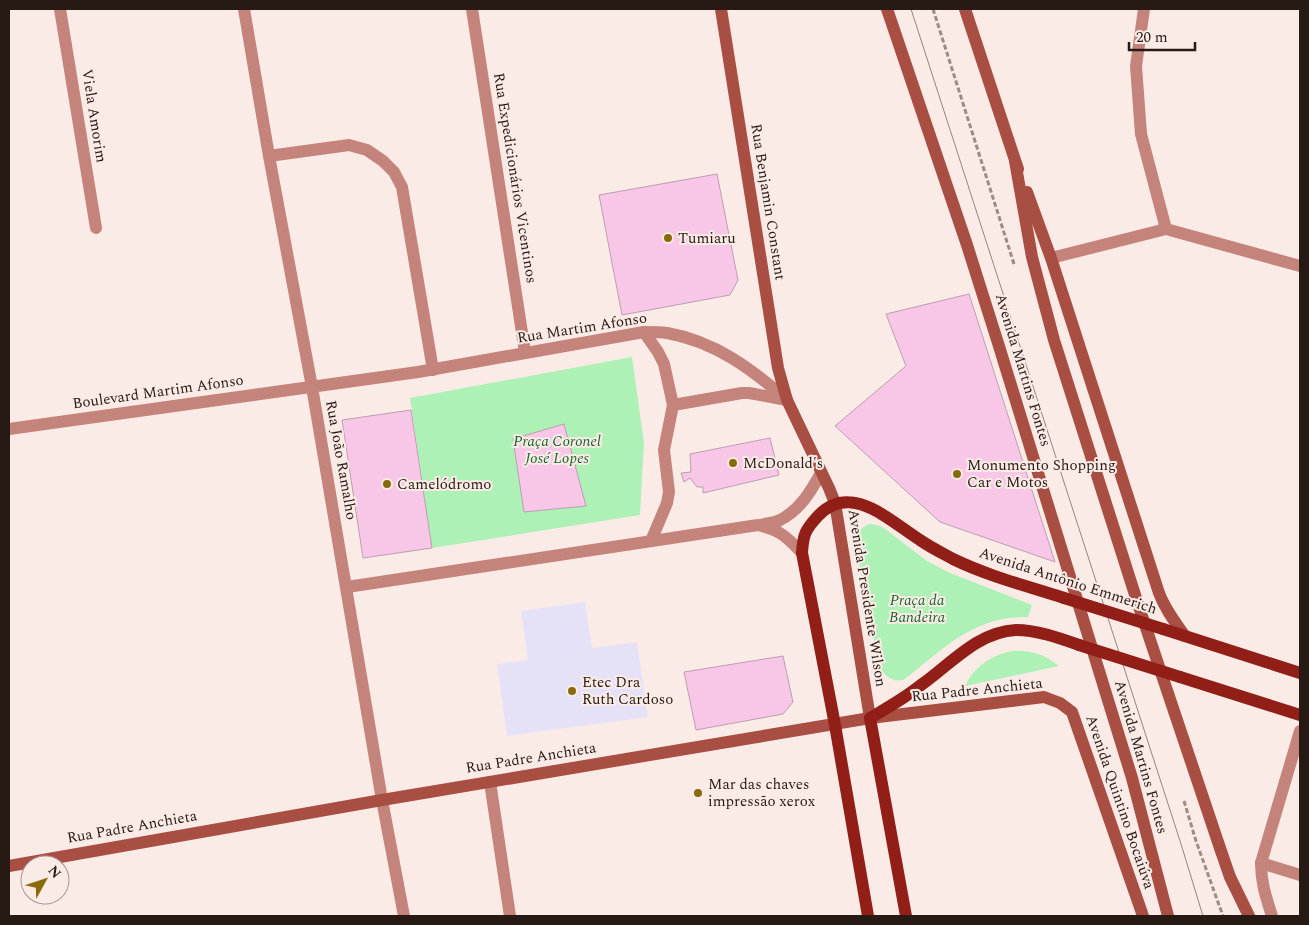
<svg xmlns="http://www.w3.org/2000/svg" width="1309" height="925" viewBox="0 0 1309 925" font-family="Spectral,serif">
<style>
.education{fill:#e5e2f8}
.green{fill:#adf1b7}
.building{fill:#f8c6e7;stroke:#bc9eb1}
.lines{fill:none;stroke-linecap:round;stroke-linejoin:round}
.path{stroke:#9b8c87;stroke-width:3;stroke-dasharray:5 2.5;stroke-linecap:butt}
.service{stroke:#c4847b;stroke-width:12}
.minor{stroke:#c4847b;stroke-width:12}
.tertiary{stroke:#c4847b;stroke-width:12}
.secondary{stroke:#a84e43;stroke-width:12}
.primary{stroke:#911e17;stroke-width:12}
.tram{stroke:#93847f;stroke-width:1}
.primary-bridge{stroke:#911e17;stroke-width:12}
.poi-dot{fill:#896a08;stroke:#fbebe6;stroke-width:2}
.labels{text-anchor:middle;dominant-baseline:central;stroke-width:4;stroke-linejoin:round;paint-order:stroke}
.street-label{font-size:15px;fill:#271a15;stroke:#fbebe6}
.poi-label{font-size:15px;fill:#271a15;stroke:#fbebe6;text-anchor:start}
.park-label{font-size:15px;font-style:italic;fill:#15672d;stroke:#fbebe6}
</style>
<rect width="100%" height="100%" fill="#fbebe6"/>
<path class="education" d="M585,602L592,648L637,642L648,717L507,736L497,664L528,660L521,611Z"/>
<path class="green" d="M632,357L644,443L640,515L432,548L410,398Z
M869,524L877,525L884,528L927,561L950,573L1032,605L1028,617C974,616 944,648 905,679C893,684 885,676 879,666L855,543C857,531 860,529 869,524Z
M1012,651C1030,650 1044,654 1059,666L965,686C975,666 990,656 1012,651Z"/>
<path class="building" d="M717,174L738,280L730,295L622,315L599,195Z
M969,294L1055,562L940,522L835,426L906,366L886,314Z
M411,410L432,548L363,558L342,420Z
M564,424L586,506L524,512L513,439Z
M770,438L779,475L703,493V487H697L690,478L684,482L681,473L691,472L690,454Z
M783,656L793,702L783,714L696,730L684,672Z"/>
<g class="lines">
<path class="path" d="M933,9L1014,264
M1184,801L1196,841L1223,916"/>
<path class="service" d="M60,9L96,228
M269,156L349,145L367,150L383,161L394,172L402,187L433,370
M644,332L658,352L664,364L673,405L664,450L669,492L667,503L651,541
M673,405L742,393H749L787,400
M490,782L510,916
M1261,863L1300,875"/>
<path class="minor" d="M244,9L269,156L312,387L382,800L404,916
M472,9L525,352
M1144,9L1136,66L1141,134L1166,229
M1051,258L1166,229L1300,266
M761,525C767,523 775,523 780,520C800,510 811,491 821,473
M347,587L758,525C781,531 786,536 802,553
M1272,916C1266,897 1261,883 1261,863L1300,731"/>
<path class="tertiary" d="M9,429L418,372L644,332C652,332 660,332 667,333C714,341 752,369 787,400"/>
<path class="secondary" d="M721,9L778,368L787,400L829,488L835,503L870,718
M887,9L967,245L998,343L1132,778L1168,916
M965,9L1018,169
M1015,161L1032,257L1054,340L1137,601L1221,851L1230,877L1249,916
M1027,192L1051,258L1159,593C1165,609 1175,622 1185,636
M9,866L382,800L870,718L1044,697L1060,703L1072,712L1143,916"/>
<path class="primary" d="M1163,629L1300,673
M1180,677L1300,715
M868,916L835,725L802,553C803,535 805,530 818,516C850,481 890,521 920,540C930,547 942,553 953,559C988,576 1027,586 1064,598
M906,916L870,718C887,708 905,698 921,685C951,664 977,632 1016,630C1037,630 1059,638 1079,645"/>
<path class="tram" d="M911,9L1181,844L1203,916"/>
<path class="primary-bridge" d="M1064,598L1163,629
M1079,645L1180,677"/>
</g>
<g class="poi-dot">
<circle cx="668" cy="238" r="5"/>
<circle cx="733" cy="463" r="5"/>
<circle cx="957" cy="474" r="5"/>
<circle cx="387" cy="484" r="5"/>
<circle cx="572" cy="691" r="5"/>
<circle cx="698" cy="793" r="5"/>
</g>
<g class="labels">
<g class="street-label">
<text transform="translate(94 116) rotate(81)">Viela Amorim</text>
<text transform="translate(515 178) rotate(81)">Rua Expedicionários Vicentinos</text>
<text transform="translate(768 202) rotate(81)">Rua Benjamin Constant</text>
<text transform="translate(582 328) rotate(-9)">Rua Martim Afonso</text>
<text transform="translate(1023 370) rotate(73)">Avenida Martins Fontes</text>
<text transform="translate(158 392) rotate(-8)">Boulevard Martim Afonso</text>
<text transform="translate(341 460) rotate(80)">Rua João Ramalho</text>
<text transform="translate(1068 581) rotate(18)">Avenida Antônio Emmerich</text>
<text transform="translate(867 598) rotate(81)">Avenida Presidente Wilson</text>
<text transform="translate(977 690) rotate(-6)">Rua Padre Anchieta</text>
<text transform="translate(1141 757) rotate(74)">Avenida Martins Fontes</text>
<text transform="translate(531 758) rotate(-9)">Rua Padre Anchieta</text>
<text transform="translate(1120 802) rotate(71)">Avenida Quintino Bocaiúva</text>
<text transform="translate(132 827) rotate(-10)">Rua Padre Anchieta</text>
</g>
<g class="poi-label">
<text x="678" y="238">Tumiaru</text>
<text x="743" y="463">McDonald's</text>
<text x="967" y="465">Monumento Shopping<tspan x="967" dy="17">Car e Motos</tspan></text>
<text x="397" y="484">Camelódromo</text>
<text x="582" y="682">Etec Dra<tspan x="582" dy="17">Ruth Cardoso</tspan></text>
<text x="708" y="784">Mar das chaves<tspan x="708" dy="17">impressão xerox</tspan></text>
</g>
<g class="park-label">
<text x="557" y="441">Praça Coronel<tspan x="557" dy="17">José Lopes</tspan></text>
<text x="917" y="600">Praça da<tspan x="917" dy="17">Bandeira</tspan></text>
</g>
</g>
<rect width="1309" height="925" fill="none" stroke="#271a15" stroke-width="20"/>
<g transform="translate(45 880) rotate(50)"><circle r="24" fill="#fbebe6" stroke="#a69792"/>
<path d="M0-4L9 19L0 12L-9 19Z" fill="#896a08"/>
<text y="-8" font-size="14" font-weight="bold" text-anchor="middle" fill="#271a15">N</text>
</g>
<path d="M1129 42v8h66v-8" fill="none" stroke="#271a15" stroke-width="2.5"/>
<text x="1136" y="42" font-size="15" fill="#271a15" stroke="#fbebe6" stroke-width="4" paint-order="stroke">20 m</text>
</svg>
